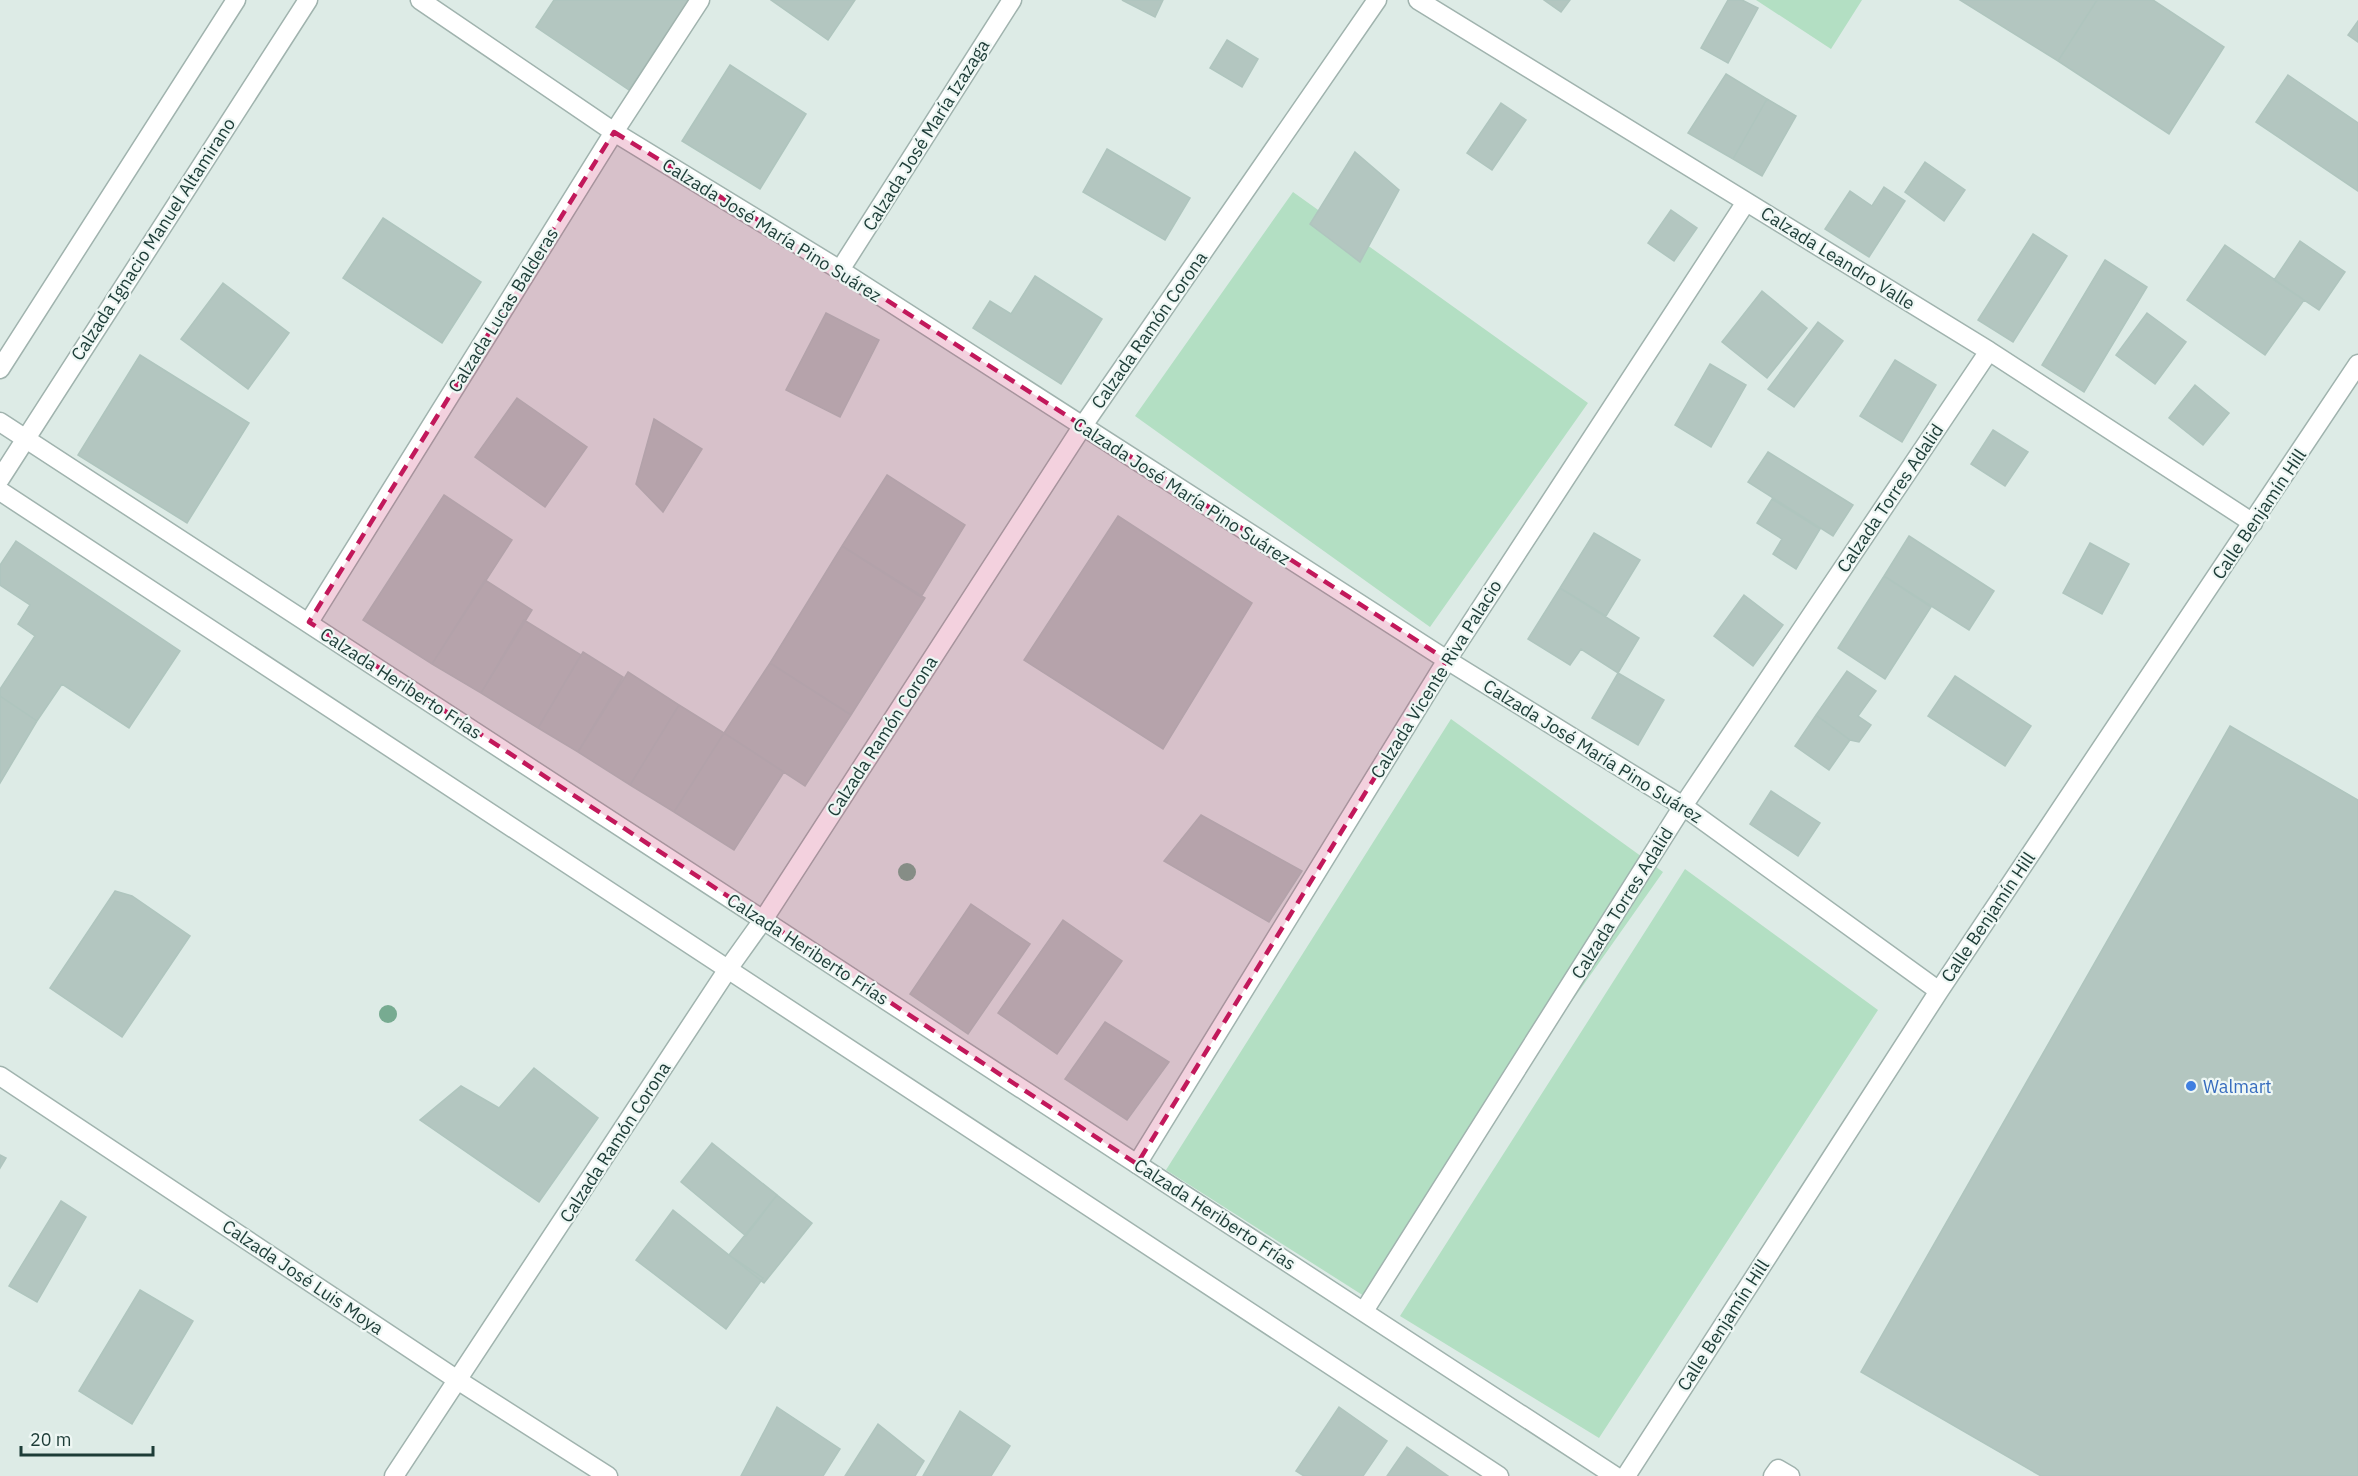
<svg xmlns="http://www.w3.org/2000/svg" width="2358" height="1476" viewBox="0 0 2358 1476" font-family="'IBM Plex Sans',sans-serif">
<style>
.green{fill:#b3dfc3}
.building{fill:#b3c6c0;stroke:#afc5be;stroke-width:1.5}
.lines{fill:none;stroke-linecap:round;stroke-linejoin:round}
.service-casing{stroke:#a0b3ae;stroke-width:21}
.minor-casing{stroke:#a0b3ae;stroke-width:21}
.tertiary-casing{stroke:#a0b3ae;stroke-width:21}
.service{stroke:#fff;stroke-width:18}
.minor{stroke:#fff;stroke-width:18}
.tertiary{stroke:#fff;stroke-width:18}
.tree{fill:#77ab91}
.marked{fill:#c2185b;fill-opacity:0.2;stroke:#c2185b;stroke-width:4.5;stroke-dasharray:12 8;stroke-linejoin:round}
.shop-dot{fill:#3f7fe0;stroke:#eef7f4;stroke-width:2}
.labels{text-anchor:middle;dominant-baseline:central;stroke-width:4.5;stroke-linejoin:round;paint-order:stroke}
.street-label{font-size:18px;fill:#1d3c37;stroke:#eef7f4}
.shop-label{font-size:18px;fill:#366cbe;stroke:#eef7f4;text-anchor:start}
</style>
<rect width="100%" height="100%" fill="#ddebe6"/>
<path class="green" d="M1756,0H1862L1831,49Z
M1293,192L1588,403L1430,627L1135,416Z
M1451,719L1663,872L1364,1296L1166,1170Z
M1685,869L1878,1010L1599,1438L1400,1316Z"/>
<path class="building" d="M554,0H689L629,90L536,27Z
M771,0H855L828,40Z
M1122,0H1163L1155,17Z
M1544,0H1570L1561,12Z
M1728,0H1742L1758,8L1728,63L1701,48Z
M1960,0H2097L2058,61Z
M2097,0H2153L2224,47L2169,134L2058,61Z
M2358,21V42L2348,35Z
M1227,40L1258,59L1242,87L1210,68Z
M730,65L806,114L760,189L682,141Z
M1726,74L1767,99L1733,159L1688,133Z
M2288,75L2358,123V191L2256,122Z
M1767,99L1796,116L1762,176L1733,159Z
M1501,103L1526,120L1492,170L1467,153Z
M1107,149L1190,198L1165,240L1083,192Z
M1355,152L1399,190L1360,262L1310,224Z
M1925,162L1965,190L1944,221L1905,192Z
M1884,187L1905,201L1869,257L1825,229L1850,191L1872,206Z
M1671,210L1697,228L1674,261L1648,243Z
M383,218L481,282L442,343L343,278Z
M2033,234L2067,256L2013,342L1978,320Z
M2300,241L2345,272L2319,310L2274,280Z
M2225,245L2304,300L2265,355L2187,300Z
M2105,260L2147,287L2084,392L2042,365Z
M1035,276L1102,319L1061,384L973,328L990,301L1011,314Z
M223,283L289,333L248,389L181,339Z
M1762,291L1807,328L1767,378L1722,342Z
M826,313L879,340L840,417L786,390Z
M2147,313L2186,342L2155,384L2116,355Z
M1818,322L1843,341L1794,407L1768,389Z
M140,355L249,423L187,523L78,455Z
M1895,360L1936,385L1902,442L1860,416Z
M1710,364L1746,385L1711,447L1675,425Z
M2195,385L2229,413L2203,445L2169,418Z
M517,398L587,447L545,507L475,457Z
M654,419L702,449L663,512L636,484Z
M1993,430L2028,452L2005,486L1971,464Z
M1768,452L1853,505L1833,536L1748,482Z
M887,475L965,525L921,597L842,546Z
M444,495L512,540L432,664L363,620Z
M1772,499L1820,529L1796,569L1773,554L1782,539L1757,523Z
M1118,516L1252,603L1163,749L1024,660Z
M1594,533L1640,560L1606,616L1560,588Z
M1909,536L1994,591L1969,630L1884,576Z
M16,541L180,651L129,728L62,684L37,721L0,696V689L35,636L18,624L30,605L0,585V565Z
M2090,543L2129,564L2102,614L2063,593Z
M842,546L925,598L851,715L770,663Z
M1884,576L1931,607L1885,679L1838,648Z
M485,580L532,610L481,693L432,664Z
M1560,588L1639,638L1618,673L1581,649L1570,665L1528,639Z
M1744,595L1783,625L1753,666L1714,636Z
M524,620L581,655L538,728L481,693Z
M583,652L623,677L578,752L538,728Z
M770,663L851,715L805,786L724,733Z
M1847,671L1876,691L1858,716L1871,725L1859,742L1850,740L1816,715Z
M628,672L679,705L630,785L578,752Z
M1618,673L1664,700L1638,745L1592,718Z
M1955,676L2031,726L2005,766L1928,716Z
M0,696L37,721L0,783Z
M679,705L724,733L674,812L630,785Z
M1816,715L1850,740L1829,770L1795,746Z
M2230,726L2358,800V1476H2041L1861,1372Z
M724,733L784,772L734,850L674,812Z
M1771,791L1820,823L1798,856L1750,824Z
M1201,815L1302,871L1269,922L1164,861Z
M115,891L132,896L190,936L122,1037L50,988Z
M971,904L1030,944L968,1034L910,994Z
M1063,920L1122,961L1057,1054L998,1013Z
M1105,1022L1169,1062L1127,1120L1065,1079Z
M534,1068L598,1118L539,1202L420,1120L461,1086L499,1108Z
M712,1143L777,1195L746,1236L681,1182Z
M0,1155L6,1158L0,1168Z
M777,1195L812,1223L764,1283L729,1255Z
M61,1201L86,1217L37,1302L9,1286Z
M673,1210L729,1255L763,1278L726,1329L636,1260Z
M140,1290L193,1321L132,1424L79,1391Z
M777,1407L840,1449L823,1476H741Z
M1339,1407L1387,1441L1363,1476H1304L1296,1471Z
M960,1411L1010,1446L991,1476H923Z
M878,1424L924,1461L915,1476H845Z
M1407,1447L1448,1476H1387Z"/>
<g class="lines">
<defs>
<path id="service" d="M1773,1476L1778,1469L1790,1476"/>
<path id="minor" d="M420,0L614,132L840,270L1447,660L1683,806L1939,991
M1418,0L1989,351L2253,523
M840,270L1012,0
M309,622L614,132L700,0
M0,1076L459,1381L608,1476
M1137,1164L1447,660L1746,202
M1364,1311L1683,806L1989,351
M394,1476L728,969L763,920L1082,427L1377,0
M1626,1476L1939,991L2358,364"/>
<path id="tertiary" d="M0,369L236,0
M0,422L1615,1476
M0,479L308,0
M0,491L1499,1476"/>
</defs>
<use href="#service" class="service-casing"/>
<use href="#minor" class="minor-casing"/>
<use href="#tertiary" class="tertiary-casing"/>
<use href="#service" class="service"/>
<use href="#minor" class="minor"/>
<use href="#tertiary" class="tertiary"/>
</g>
<g class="tree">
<circle cx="907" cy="872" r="9"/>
<circle cx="388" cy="1014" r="9"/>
</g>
<path class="marked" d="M614,132L840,270L1447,660L1137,1164L309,622Z"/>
<circle class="shop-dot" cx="2191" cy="1086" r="6"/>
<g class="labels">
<g class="street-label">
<text transform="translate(926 135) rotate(-58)">Calzada José María Izazaga</text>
<text transform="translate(772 230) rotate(32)">Calzada José María Pino Suárez</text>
<text transform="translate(153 239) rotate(-57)">Calzada Ignacio Manuel Altamirano</text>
<text transform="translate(1838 258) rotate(32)">Calzada Leandro Valle</text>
<text transform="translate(503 310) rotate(-58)">Calzada Lucas Balderas</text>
<text transform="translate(1149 330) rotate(-55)">Calzada Ramón Corona</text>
<text transform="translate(1182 491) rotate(33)">Calzada José María Pino Suárez</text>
<text transform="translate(1890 498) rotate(-56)">Calzada Torres Adalid</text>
<text transform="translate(2259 514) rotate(-56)">Calle Benjamín Hill</text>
<text transform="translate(1436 679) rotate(-58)">Calzada Vicente Riva Palacio</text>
<text transform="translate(401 683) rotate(33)">Calzada Heriberto Frías</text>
<text transform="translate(882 736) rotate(-57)">Calzada Ramón Corona</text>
<text transform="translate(1593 751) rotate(32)">Calzada José María Pino Suárez</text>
<text transform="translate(1622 903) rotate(-58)">Calzada Torres Adalid</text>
<text transform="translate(1988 917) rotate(-56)">Calle Benjamín Hill</text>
<text transform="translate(808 949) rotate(33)">Calzada Heriberto Frías</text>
<text transform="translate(615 1142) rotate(-57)">Calzada Ramón Corona</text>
<text transform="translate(1215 1214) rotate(33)">Calzada Heriberto Frías</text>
<text transform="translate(303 1277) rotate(34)">Calzada José Luis Moya</text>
<text transform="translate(1723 1325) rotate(-57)">Calle Benjamín Hill</text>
</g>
<g class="shop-label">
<text x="2203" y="1086">Walmart</text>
</g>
</g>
<path d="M21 1446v9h132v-9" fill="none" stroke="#1d3c37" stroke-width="3"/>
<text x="30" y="1446" font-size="18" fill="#1d3c37" stroke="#eef7f4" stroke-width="4.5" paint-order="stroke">20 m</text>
</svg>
